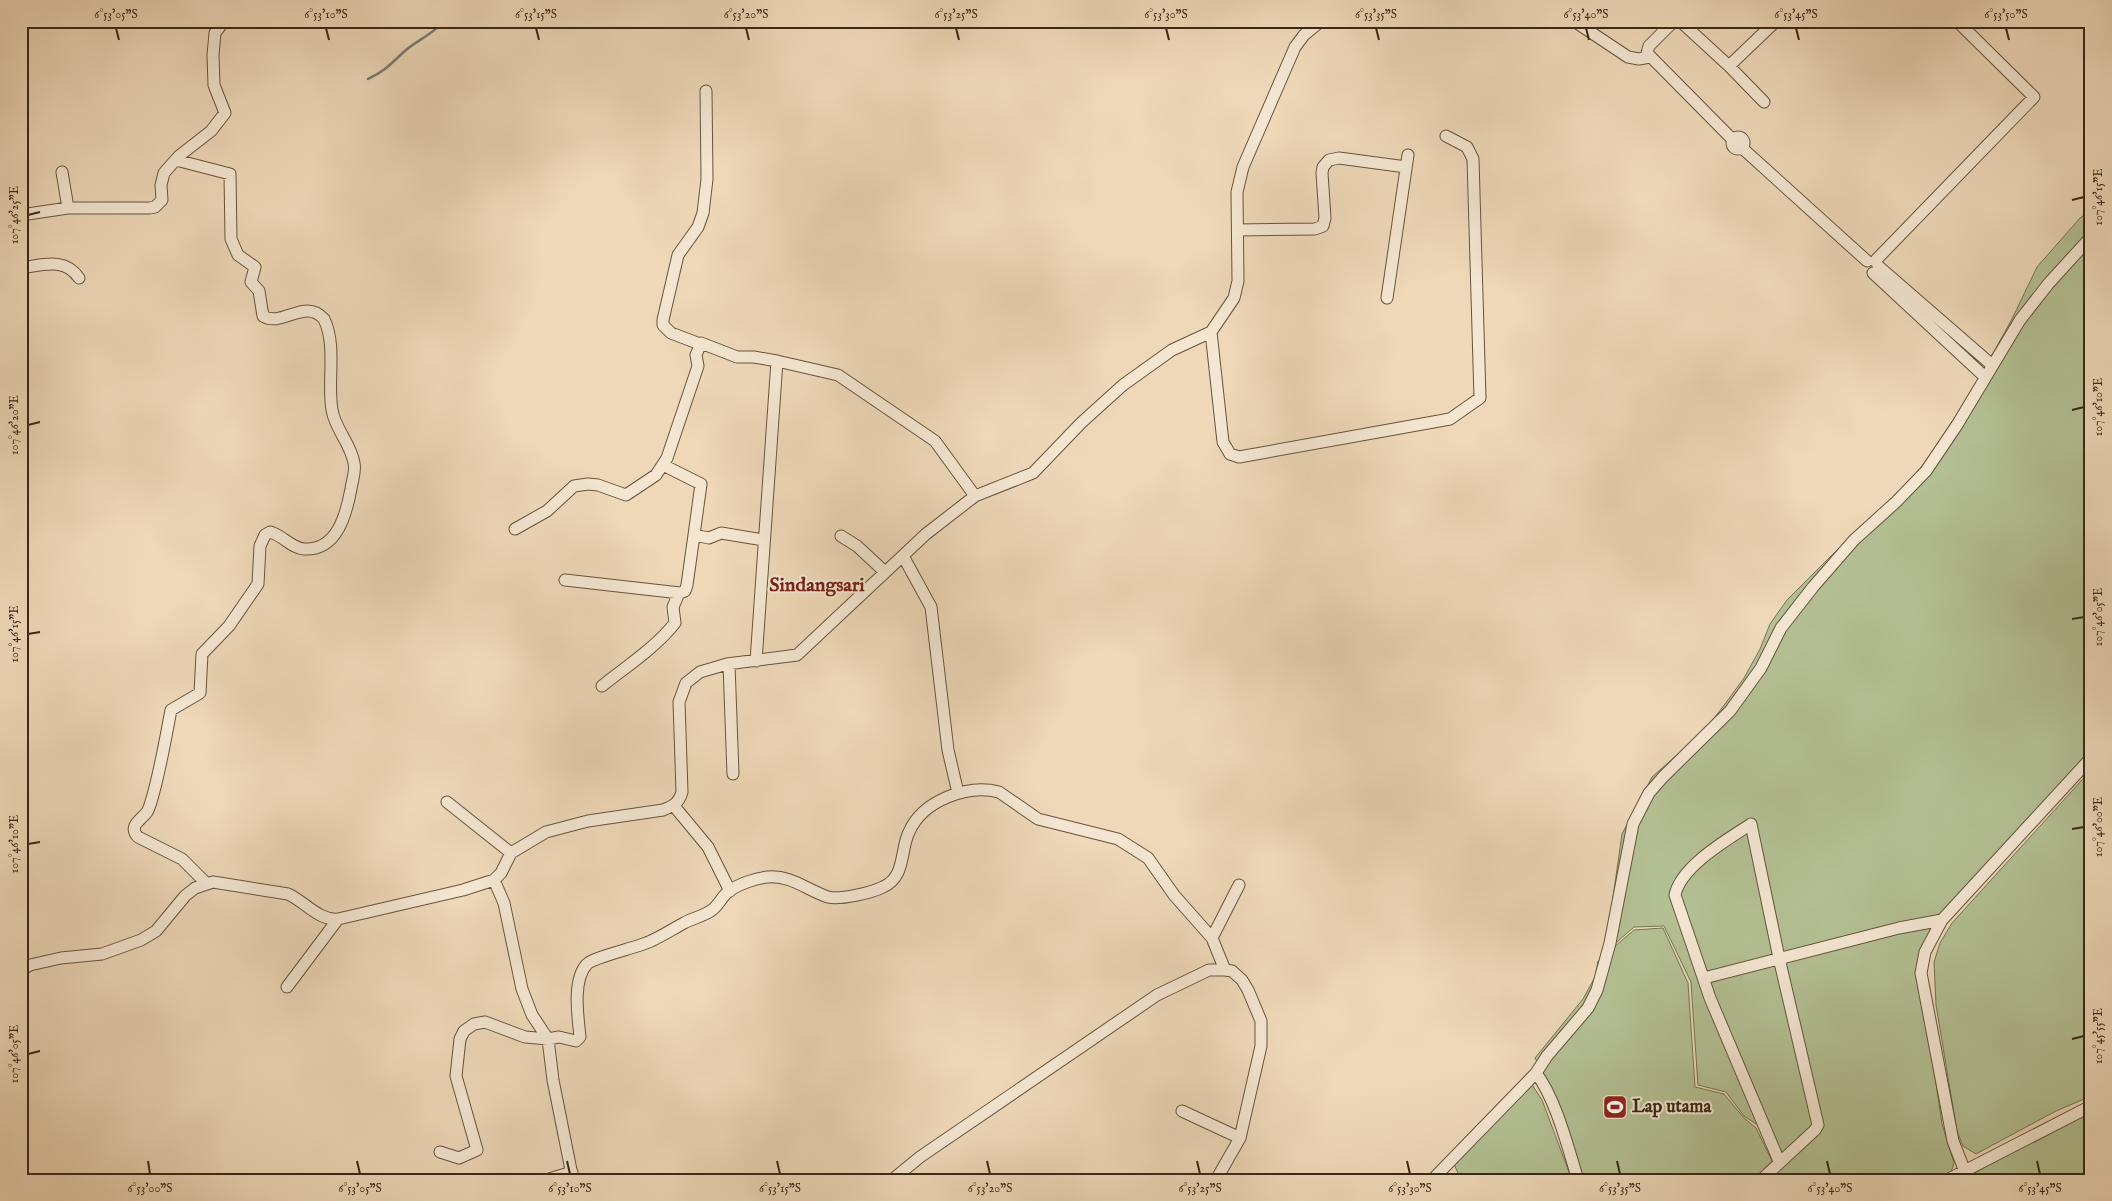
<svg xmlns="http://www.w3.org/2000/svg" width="2112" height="1201" viewBox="0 0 2112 1201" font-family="'IM FELL English',serif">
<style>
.green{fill:#b3c093;stroke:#767454}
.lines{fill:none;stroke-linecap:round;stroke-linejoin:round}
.stream{stroke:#777d7a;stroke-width:2.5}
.minor-casing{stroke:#66543e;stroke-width:13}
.minor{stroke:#f4e6d1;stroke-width:11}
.ticks{fill:none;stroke:#392816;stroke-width:2}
.labels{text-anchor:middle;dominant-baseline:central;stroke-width:4;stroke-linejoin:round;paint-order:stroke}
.poi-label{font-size:18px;font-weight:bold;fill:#392816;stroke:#f4e6d1;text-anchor:start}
.quarter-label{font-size:20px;font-weight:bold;fill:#7a1f14;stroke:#f4e6d1}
.neatline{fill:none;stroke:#392816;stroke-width:2}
.ticks-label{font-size:12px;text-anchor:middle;fill:#392816}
</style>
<rect width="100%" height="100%" fill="#eed8b8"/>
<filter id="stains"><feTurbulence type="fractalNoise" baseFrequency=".004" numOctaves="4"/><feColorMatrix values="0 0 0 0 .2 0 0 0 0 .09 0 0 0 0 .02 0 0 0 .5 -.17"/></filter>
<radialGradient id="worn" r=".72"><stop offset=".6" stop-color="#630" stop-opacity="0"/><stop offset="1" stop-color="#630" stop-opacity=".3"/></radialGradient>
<path class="green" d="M2091,210V752L1943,912L1923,967L1933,1063L1942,1124L1954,1163L1951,1172L1938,1180H1769L1779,1168L1759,1126L1744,1116L1726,1092L1698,1085L1691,982L1664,926L1634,927L1601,956L1609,925L1622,834L1652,777L1704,731L1725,704L1744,678L1760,649L1770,624L1787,600L1851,536L1893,499L1922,466L1939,443L1982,373L2012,319L2037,267L2080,218Z
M2091,770V1096L2056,1111L1976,1154L1963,1146L1957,1131L1936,1005L1934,962L1940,943L1952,923Z
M1663,928L1688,983L1695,1087L1724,1094L1744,1118L1756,1128L1773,1163L1760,1180H1582L1551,1089L1535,1058L1583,999L1595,977L1598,961L1634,930Z
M1531,1083L1542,1100L1572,1180H1461L1454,1164Z
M2091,1112V1180H1962L2050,1131Z"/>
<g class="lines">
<path class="stream" d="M368,79C387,70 391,63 406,50C418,40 433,34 444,21"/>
<defs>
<path id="minor" d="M1574,21L1628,57L1639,59L1650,57
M1674,21L1649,46L1647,53L1733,140
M1680,21L1729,66L1764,102
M1729,66L1776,21
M1732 143a6 6 0 1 1 12 0a6 6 0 1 1-12 0Z
M1741,147L1867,261
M176,160L230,174L231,239L238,255L255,267L251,282L259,291L263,316C282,328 305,297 324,319C337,346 327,381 332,410C335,429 351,444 354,463C356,471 352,481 351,489C346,515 337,551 304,549C292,548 284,537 273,533L270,532L265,535L260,546L258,584L229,626L202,654L200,693L171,710C165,741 160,772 151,802C150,805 149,809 147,812C140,821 128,826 138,837L182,859L206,883
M62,172L68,208
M21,215L68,208H150L155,207L162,200L161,185L164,173L179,156L211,131L225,113L214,85L213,55L215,33L224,21
M1238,230L1315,229L1323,226L1325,218L1322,173L1323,167L1329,160L1339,158L1406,167
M1875,261L2034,97L1957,21
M1878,266L1992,365
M21,268C43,265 65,257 79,278
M1873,273L1985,377
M1387,298L1408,155
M1211,332L1223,442L1230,454L1239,457L1450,419L1480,398L1473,159L1467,147L1446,136
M700,344L671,333L663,325V320L678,255L698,227L703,213L707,179L706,91
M663,465L701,484L694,535
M515,529L547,511L574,486L588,484L598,485L626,495L656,475L667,458L698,366L696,355L701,343L737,357H754L777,361
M841,536L857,546L885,572
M903,556L931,607L948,750L958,793
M565,580L680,593L685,591L687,585L694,535L709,538L721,533L764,540
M756,661L777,361L838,375L935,441L975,496
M729,664L733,774
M602,686C627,666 655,648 675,623L673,607L679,593
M447,802L511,853
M674,806L708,847L730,891
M494,880L504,903L522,989L532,1015L548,1039L553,1080L573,1180
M1212,938L1239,885
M21,970L30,965L61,958L102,954L141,940L156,931L185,896L195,888L213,882L288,894C304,901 319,921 338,919L463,890L494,880L501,873L511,853L546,832L588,821L663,810C673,806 679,803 682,792L679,702L686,683L700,672L727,664L797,655L926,534L975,496L1033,473L1081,423L1123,385L1172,350L1211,332L1234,298L1238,281L1237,192L1243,167L1295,47L1304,35L1321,21
M1704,978L1899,928L1942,920
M287,987L338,919
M1536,1073C1556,1099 1568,1148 1578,1180
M1182,1111L1240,1138
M440,1152L459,1158L477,1150L456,1076L460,1039L464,1031L474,1024L485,1022L525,1037L548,1039L559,1037L576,1041L580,1037C578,1017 572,980 587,964C594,957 639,947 651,941C662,936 673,929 684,923C693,918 704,916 712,910C719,905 722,896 729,891C739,884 756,878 768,877C791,875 807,890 828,897C840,900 871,893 883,887C906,877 900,850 909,832C923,800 968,784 999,792L1038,819L1118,839L1148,858L1174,895L1212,938L1225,970
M1964,1169L1953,1141L1921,973L1925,952L1942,920L2091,758
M546,1180L572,1172
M892,1180L920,1157L1157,995L1209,970H1225L1232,971L1242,980L1248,990L1261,1021V1046L1240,1138L1216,1180
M1432,1180L1536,1073L1547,1056L1588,1008L1597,990L1610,943L1633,824L1649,793L1663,777L1730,711L1761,668L1781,628L1813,587L1854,540L1896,502L1926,471L1957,425L2020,320L2049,283L2091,237
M1761,1180L1815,1130L1818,1125L1779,958L1751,824C1727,840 1681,866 1675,895L1710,998L1779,1161
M1947,1180L2091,1106"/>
</defs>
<use href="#minor" class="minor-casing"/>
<use href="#minor" class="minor"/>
</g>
<path class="ticks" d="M116,28L119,40M326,28L329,40M536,28L539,40M746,28L749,40M956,28L959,40M1166,28L1169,40M1376,28L1379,40M1586,28L1589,40M1796,28L1799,40M2006,28L2009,40M2072,200L2084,197M28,215L40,212M2072,410L2084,407M28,425L40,422M2072,619L2084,617M28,634L40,632M2072,829L2084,827M28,844L40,842M2072,1039L2084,1036M28,1054L40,1051M148,1161L150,1174M357,1161L360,1174M567,1161L570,1174M777,1161L780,1174M987,1161L990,1174M1197,1161L1200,1174M1407,1161L1410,1174M1617,1161L1620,1174M1827,1161L1830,1174M2037,1161L2040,1174"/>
<defs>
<symbol id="stadium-square" viewBox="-11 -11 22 22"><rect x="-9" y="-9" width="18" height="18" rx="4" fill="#8f2418" stroke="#f4e6d1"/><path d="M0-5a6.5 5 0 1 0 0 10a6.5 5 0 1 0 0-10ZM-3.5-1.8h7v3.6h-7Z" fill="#fff"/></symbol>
</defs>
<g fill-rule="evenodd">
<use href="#stadium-square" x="1601" y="1093" width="28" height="28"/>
</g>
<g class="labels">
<g class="poi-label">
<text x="1632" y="1107">Lap utama</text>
</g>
<g class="quarter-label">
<text x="817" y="585">Sindangsari</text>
</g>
</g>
<rect width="2112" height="1201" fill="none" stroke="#eed8b8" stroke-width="55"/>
<rect x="28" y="28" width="2056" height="1146" class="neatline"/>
<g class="ticks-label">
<text x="116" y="18">6°53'05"S</text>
<text x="326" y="18">6°53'10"S</text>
<text x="536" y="18">6°53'15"S</text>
<text x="746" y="18">6°53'20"S</text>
<text x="956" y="18">6°53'25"S</text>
<text x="1166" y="18">6°53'30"S</text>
<text x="1376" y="18">6°53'35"S</text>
<text x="1586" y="18">6°53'40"S</text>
<text x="1796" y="18">6°53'45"S</text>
<text x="2006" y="18">6°53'50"S</text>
<text transform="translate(2098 197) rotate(-90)" y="4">107°46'15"E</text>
<text transform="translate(14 215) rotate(-90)" y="4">107°46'25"E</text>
<text transform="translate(2098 407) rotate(-90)" y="4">107°46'10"E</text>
<text transform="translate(14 425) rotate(-90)" y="4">107°46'20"E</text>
<text transform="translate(2098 617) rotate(-90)" y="4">107°46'05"E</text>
<text transform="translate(14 634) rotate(-90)" y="4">107°46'15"E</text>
<text transform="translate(2098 827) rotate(-90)" y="4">107°46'00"E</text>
<text transform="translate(14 844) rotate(-90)" y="4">107°46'10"E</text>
<text transform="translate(2098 1036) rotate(-90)" y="4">107°45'55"E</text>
<text transform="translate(14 1054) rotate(-90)" y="4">107°46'05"E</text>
<text x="150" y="1192">6°53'00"S</text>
<text x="360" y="1192">6°53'05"S</text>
<text x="570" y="1192">6°53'10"S</text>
<text x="780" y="1192">6°53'15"S</text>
<text x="990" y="1192">6°53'20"S</text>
<text x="1200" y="1192">6°53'25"S</text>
<text x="1410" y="1192">6°53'30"S</text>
<text x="1620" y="1192">6°53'35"S</text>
<text x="1830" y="1192">6°53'40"S</text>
<text x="2040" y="1192">6°53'45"S</text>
</g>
<rect width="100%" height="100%" filter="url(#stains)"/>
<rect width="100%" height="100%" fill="url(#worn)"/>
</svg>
